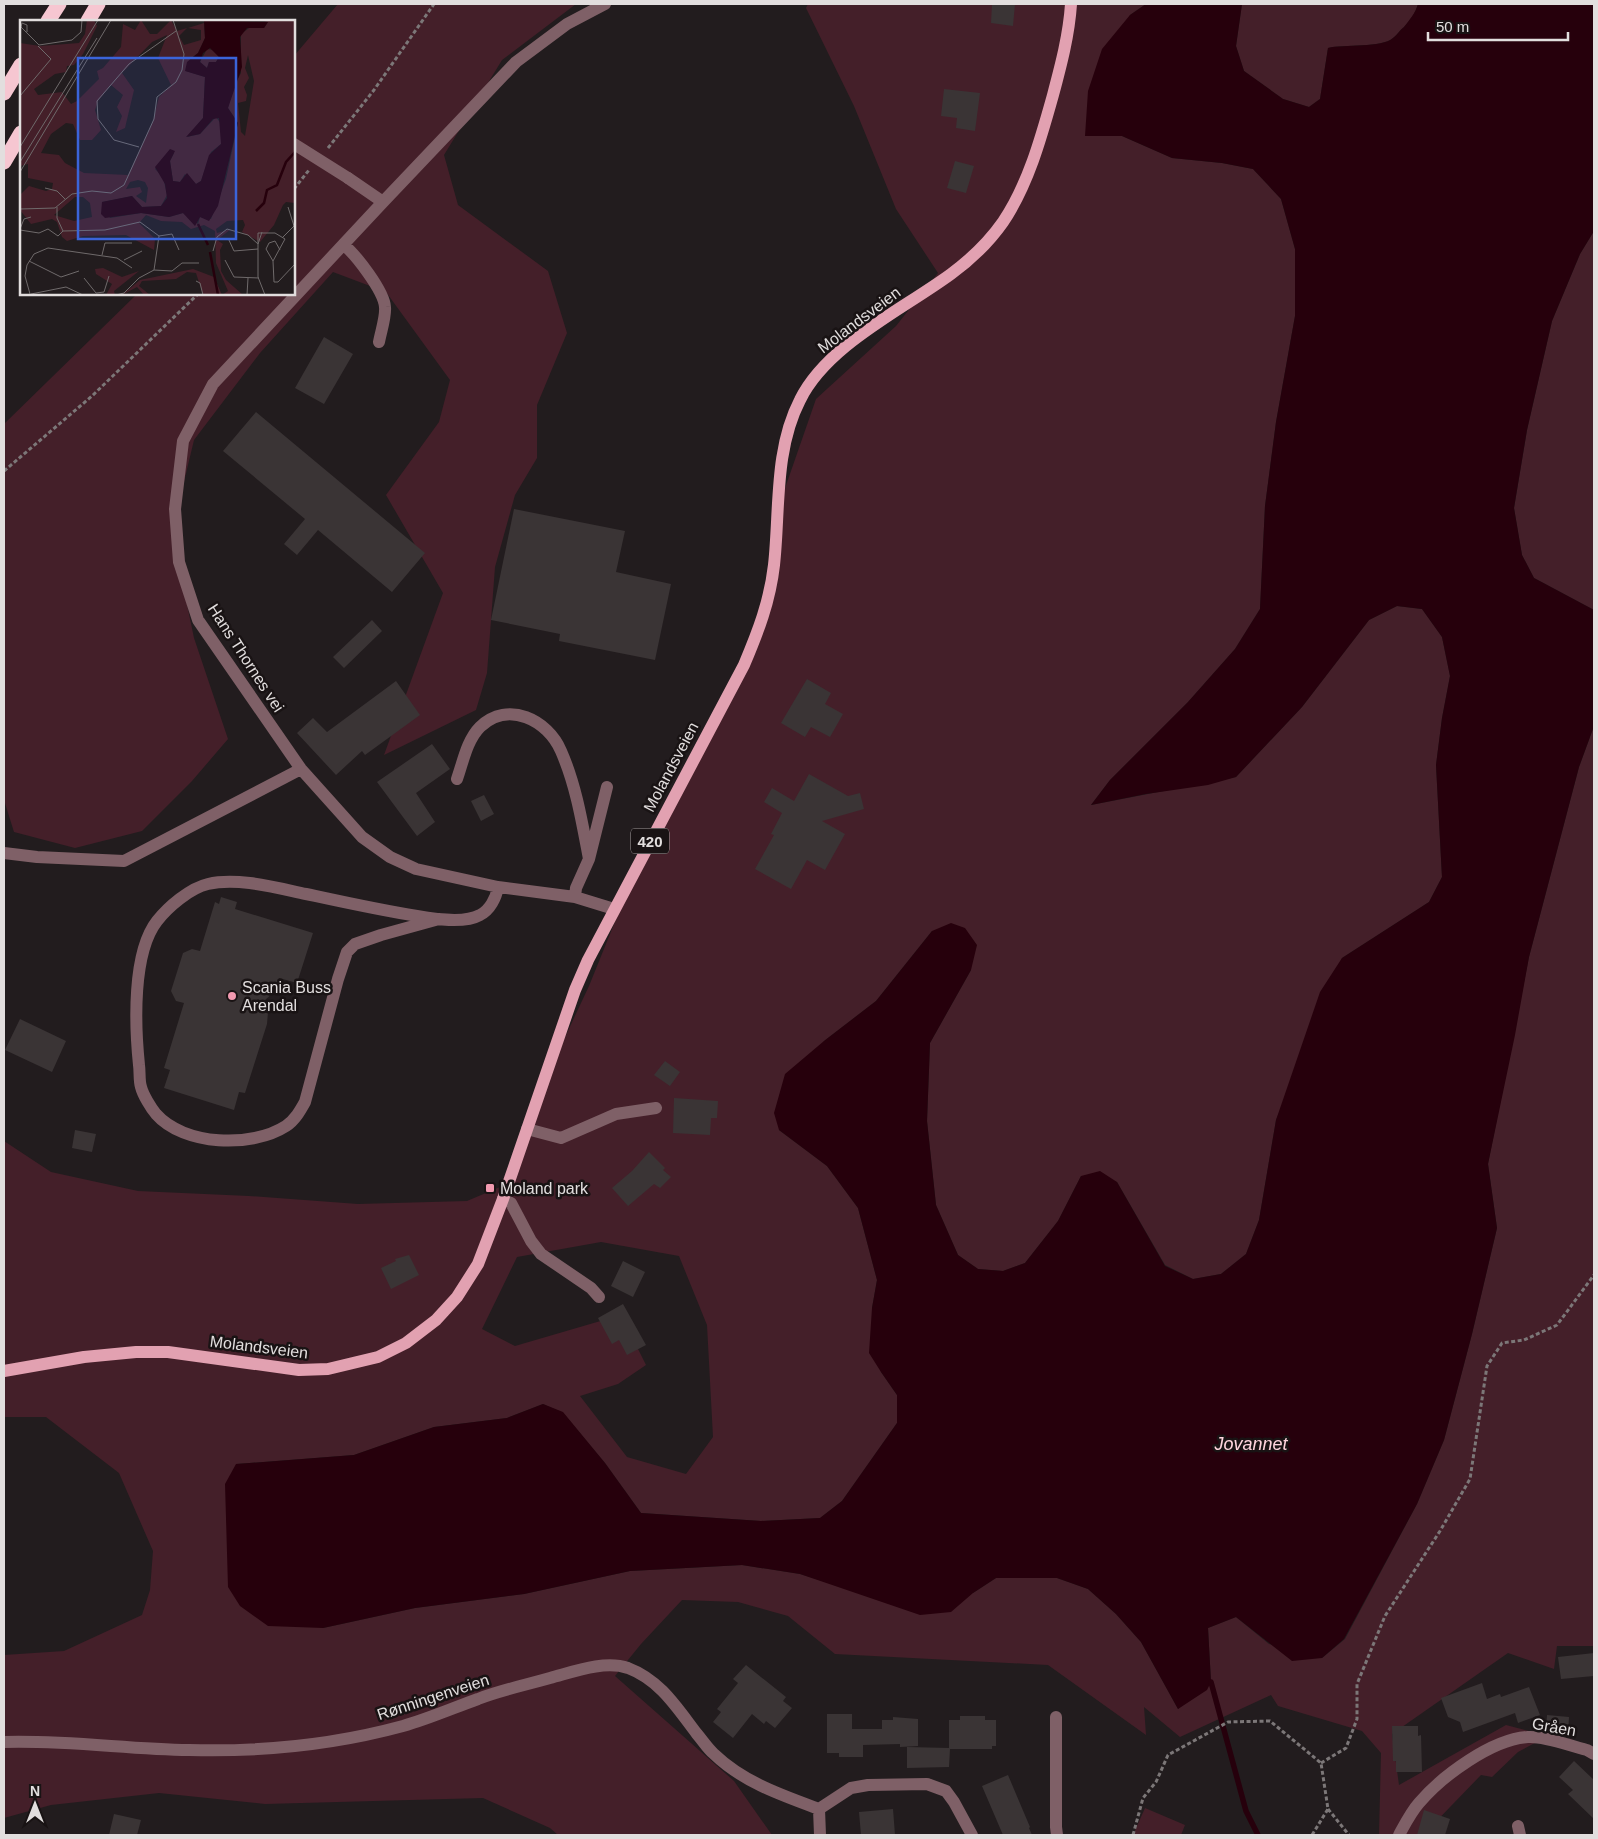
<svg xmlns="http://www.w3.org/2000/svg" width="1598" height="1839" viewBox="0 0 1598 1839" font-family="Helvetica,sans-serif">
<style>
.green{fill:#441f29;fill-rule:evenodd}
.water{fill:#26000c}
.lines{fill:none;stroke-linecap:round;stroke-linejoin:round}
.stream{stroke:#26000c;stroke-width:5.5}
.building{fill:#3a3435}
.path{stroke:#7c7778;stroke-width:3;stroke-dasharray:4 2.5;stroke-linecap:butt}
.minor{stroke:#7f6067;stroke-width:12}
.major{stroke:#e2a1b1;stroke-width:12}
.highway{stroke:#f6c6d1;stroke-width:15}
.minor-bridge{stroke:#7f6067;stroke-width:12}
.poi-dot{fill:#f29ab0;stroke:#191314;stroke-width:2}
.labels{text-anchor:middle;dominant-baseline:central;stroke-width:5;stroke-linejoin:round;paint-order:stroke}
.shield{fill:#191314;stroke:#a6a1a1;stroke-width:1}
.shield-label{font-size:15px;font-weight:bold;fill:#e2dede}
.street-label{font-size:16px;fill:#e2dede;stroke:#191314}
.poi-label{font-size:16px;fill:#e2dede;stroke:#191314;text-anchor:start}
.water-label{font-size:18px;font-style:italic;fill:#fed4dd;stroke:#191314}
.inset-river{fill:none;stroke:#26000c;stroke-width:2.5}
.inset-road{fill:none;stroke:#6f6a6b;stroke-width:1}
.view{fill:#3b64d9;fill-opacity:0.15;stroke:#3b64d9;stroke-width:2.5}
.inset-edge{fill:none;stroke:#e2dede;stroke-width:2.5}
</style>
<rect width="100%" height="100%" fill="#221c1e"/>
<path class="green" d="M338,4H576L502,60L444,155L458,205L548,271L567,333L537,405V458L515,495L495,567L487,673L476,710L384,755L443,593L386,495L439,422L450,380L386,292L333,272L260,353L194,440L172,532L194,638L228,739L192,781L142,831L75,848L14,832L4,800V424L137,294H294V56Z
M808,4H1146L1130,15L1086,135L1122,136L1172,158L1222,163L1253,169L1281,199L1295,249V316L1276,422L1265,506L1260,609L1235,649L1188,702L1110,780L1091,805L1236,777L1302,707L1369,620L1397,606L1422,609L1442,637L1450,676L1442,718L1436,765L1442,877L1429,902L1342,958L1276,1120L1259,1220L1246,1254L1221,1274L1193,1279L1165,1265L1117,1182L1081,1176L1058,1221L1025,1263L1003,1271L978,1269L958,1255L936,1205L927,1121L930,1043L971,970L932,931L876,1001L824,1041L779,1130L827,1166L858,1208L877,1280L872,1308L881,1372L897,1395V1423L842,1501L820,1518L761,1521L641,1513L605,1463L563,1413L543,1404L507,1418L434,1427L354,1455L236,1464L323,1628L415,1608L524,1594L630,1571L742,1565L800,1574L851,1590L973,1593L996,1578H1057L1088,1589L1116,1614L1141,1642L1178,1709L1211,1682L1208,1628L1236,1617L1269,1644L1322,1658L1345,1639L1417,1504L1444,1440L1472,1334L1497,1228L1488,1164L1529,957L1579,767L1594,726V1646H1557L1554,1669L1508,1653L1392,1734L1399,1785L1506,1725L1548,1736L1518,1752L1492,1777L1481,1775L1423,1835H1379L1381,1753L1362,1731L1278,1706L1271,1695L1180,1737L1144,1707L1146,1735L1048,1665L835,1654L788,1616L738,1602L682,1600L641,1644L615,1676L734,1781L772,1835H558L550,1828L483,1798L265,1804L159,1793L51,1805L4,1818V1655L64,1651L142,1615L150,1590L153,1551L119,1473L46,1417H4V1141L51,1172L138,1191L249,1196L358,1204L467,1201L500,1187L542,1086L589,986L631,882L752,653L783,494L816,399L896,326L938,273L896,209L854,106L806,8ZM601,1242L679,1256L707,1325L713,1437L686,1474L627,1457L580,1396L618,1384L646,1365L621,1315L515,1346L482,1329L517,1257Z
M1242,4H1418C1415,14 1411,19 1404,27C1400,30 1397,35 1393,38C1382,48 1344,44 1328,48L1320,99L1309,107L1283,99L1244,71L1236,46Z
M1594,231V610L1534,578L1522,555L1514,508L1527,430L1552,321L1580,254Z
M1145,1808L1185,1825L1181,1835H1133Z"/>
<path class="water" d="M1146,4H1242L1236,46L1244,71L1283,99L1309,107L1320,99L1328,48C1344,44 1382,48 1393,38C1397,35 1400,30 1404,27C1410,19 1415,14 1418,4H1594V231L1580,254L1552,321L1527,430L1514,508L1522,555L1534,578L1594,610V726L1579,767L1529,957L1515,1035L1488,1164L1497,1228L1472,1334L1444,1440L1417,1504L1344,1639L1322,1658L1292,1661L1236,1617L1208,1628L1211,1682L1207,1690L1178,1709L1141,1642L1116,1614L1088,1589L1057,1578H996L973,1593L951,1612L920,1615L800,1574L742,1565L630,1571L524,1594L415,1608L323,1628L268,1626L240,1606L228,1587L225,1484L236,1464L354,1455L434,1427L507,1418L543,1404L563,1412L605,1463L641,1513L761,1521L820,1518L842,1501L897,1423V1395L881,1372L869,1353L872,1308L877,1280L858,1208L827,1166L779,1130L774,1113L785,1074L824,1041L876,1001L932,931L951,923L965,928L977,945L971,970L930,1043L927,1121L936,1205L958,1255L978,1269L1003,1271L1025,1263L1058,1221L1081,1176L1100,1171L1117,1182L1165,1266L1193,1279L1221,1274L1246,1254L1259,1220L1276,1120L1320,992L1342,958L1429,902L1442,877L1436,765L1442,718L1450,676L1442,637L1422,609L1397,606L1369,620L1302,707L1236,777L1208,785L1146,794L1091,805L1110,780L1188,702L1235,649L1260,609L1265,506L1276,422L1295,316V249L1281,199L1253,169L1222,163L1172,158L1122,136H1085L1088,91L1102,49L1130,15Z"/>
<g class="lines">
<path class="stream" d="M1211,1682L1246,1811L1258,1835"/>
</g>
<path class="building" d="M992,4H1015L1013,26L991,23Z
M944,89L980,93L975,131L956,128L957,118L941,116Z
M955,161L974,166L966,193L947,188Z
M324,337L353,354L324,404L295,388Z
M256,412L425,553L392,592L318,530L297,555L284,544L305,519L223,451Z
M514,509L625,531L616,572L671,584L655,660L559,641L560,634L491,620Z
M372,620L382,631L344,668L333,657Z
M807,679L831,693L825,704L843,714L830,737L811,727L805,737L781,723Z
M396,681L420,715L365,755L362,751L336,775L297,733L313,718L327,732Z
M432,744L450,769L416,793L435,822L417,836L377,782Z
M809,774L848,796L860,793L864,809L822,821L845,834L825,870L807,860L791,889L755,869L774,835L771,834L782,813L764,802L772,788L794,801Z
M484,795L494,814L481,821L471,801Z
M221,897L237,902L235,909L313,933L297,983L279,978L274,992L265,1000L268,1012L267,1024L245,1093L239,1092L234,1110L164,1088L170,1070L164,1068L184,1003L176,1001L171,991L183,953L192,949L200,951L215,902L219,904Z
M20,1019L66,1041L52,1072L5,1050Z
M665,1061L680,1072L670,1086L654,1075Z
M674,1098L718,1101L717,1118H711L710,1135L673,1133Z
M75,1130L96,1134L92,1152L72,1148Z
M649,1152L665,1168L663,1170L671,1177L660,1188L654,1184L628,1206L612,1188L632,1171Z
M409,1255L419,1275L391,1289L381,1268L396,1261L395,1259Z
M623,1261L645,1272L633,1297L611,1286Z
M623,1304L646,1345L627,1355L619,1340L612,1344L598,1318Z
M1594,1653V1676L1561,1679L1558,1657Z
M746,1665L786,1697L783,1701L792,1708L775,1728L766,1721L764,1724L752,1714L733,1738L713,1722L721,1712L717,1709L738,1683L733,1679Z
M1482,1683L1487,1699L1500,1694L1501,1697L1529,1687L1540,1715L1518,1723L1515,1713L1463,1732L1460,1722L1448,1717L1441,1698Z
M827,1714H852V1729H882V1720H893V1717L918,1719V1746L900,1747V1744L863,1745V1757H839V1753H827Z
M1547,1715L1569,1717L1568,1734L1546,1730Z
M960,1716H985V1720H996V1746H992V1749H950L949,1767L907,1768V1747L949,1748V1720H960Z
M1392,1726H1418V1736L1421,1735L1422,1772H1396V1761H1393Z
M1574,1761L1594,1780V1819L1568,1794L1573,1790L1559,1777Z
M1008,1775L1030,1827L1029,1828L1032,1835H1003L982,1786Z
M893,1809L895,1835H861L859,1812Z
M1424,1810L1450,1819L1445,1835H1417Z
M114,1814L141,1820L137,1835H109Z"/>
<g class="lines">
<path class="path" d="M328,148L374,90L434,4
M294,189L309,170
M4,471L92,396L198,294
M1321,1763L1346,1748L1357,1719V1684L1385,1616L1440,1531L1470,1479L1487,1366L1502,1343L1524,1340L1557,1325L1594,1275
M1328,1809L1349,1835
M1133,1835L1143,1798L1156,1782L1168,1755L1228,1722L1270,1721L1321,1763L1328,1809L1312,1835"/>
<path class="minor" d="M605,4L567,24L516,62L383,202L213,384L183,441L175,509L179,562L198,620L301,769L362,837L390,857L416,869L498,887L575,897L614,909
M348,178L383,202
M344,245C356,255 384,291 385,307C386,317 381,331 379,342
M457,779C463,762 467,740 480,727C508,700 548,720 561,751C576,785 582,822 589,859
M4,853L37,857L124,861L301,769
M575,897L576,888L589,859L607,787
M439,919L381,935L355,944L347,952L338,979L305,1102C300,1111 295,1120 286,1126C252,1148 184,1146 156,1114C151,1108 143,1095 141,1087C139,1081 140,1072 139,1065C135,1026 132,953 157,921C168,907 190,888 208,884C238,877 277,888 306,894C343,902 379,910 417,916C434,919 464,924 480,915C490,910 496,898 498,887
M527,1129L561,1138L616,1114L656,1108
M503,1199L511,1203L531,1241L541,1254L591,1288L599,1297
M1056,1717V1827L1057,1835
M4,1742C66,1740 127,1749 189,1750C261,1752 333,1745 403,1726C428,1719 453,1708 478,1699C501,1690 526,1685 550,1678C573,1672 604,1660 628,1668C660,1680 677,1708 697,1734C703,1741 708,1749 714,1754C743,1782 781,1795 819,1809L820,1835
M819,1809L851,1788L868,1785L927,1784L946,1791L954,1802L972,1835
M1518,1826L1520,1835
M1399,1835C1405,1824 1411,1812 1419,1803C1442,1776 1492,1739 1528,1737C1547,1736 1569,1746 1587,1750L1594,1754"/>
<path class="major" d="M4,1371L84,1357L136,1352H168L299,1370L328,1369L378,1357L406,1343L436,1320L457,1297L478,1264L503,1199L575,990L588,960L744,665C758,632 770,601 774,565C780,511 774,450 800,400C827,345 902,310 951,274C970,260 989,242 1003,222C1028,185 1041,138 1053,95C1061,65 1069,35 1071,4"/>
<path class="highway" d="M48,21L59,4
M88,21L98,4
M4,93L21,65
M4,162L21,133"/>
<path class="minor-bridge" d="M294,144L348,178"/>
</g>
<g class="poi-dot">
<circle cx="232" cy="996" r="5"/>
<rect x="485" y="1183" width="10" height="10" rx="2.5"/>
</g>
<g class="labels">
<rect class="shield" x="631" y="828.5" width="38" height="25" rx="4"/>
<g class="shield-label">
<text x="650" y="841">420</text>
</g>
<g class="street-label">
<text transform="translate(859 320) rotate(-37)">Molandsveien</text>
<text transform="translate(246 658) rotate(57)">Hans Thornes vei</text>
<text transform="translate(671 767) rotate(-62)">Molandsveien</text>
<text transform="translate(259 1347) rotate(7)">Molandsveien</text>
<text transform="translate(433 1697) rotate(-18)">Rønningenveien</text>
<text transform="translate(1554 1727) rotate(10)">Gråen</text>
</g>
<g class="poi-label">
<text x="242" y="987">Scania Buss<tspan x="242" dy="18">Arendal</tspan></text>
<text x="500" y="1188">Moland park</text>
</g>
<g class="water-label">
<text x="1251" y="1444">Jovannet</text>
</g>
</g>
<g transform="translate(20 20)">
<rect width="275" height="275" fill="#221c1e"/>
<path d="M67,0H74L77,6L63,34L54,45L47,46L46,52L35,54L14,69L18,75L42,72L51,84L57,81L79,59L77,51L83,48L101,27L103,4L115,10L121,0L130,14H137L151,0L157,11L167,8L159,16L164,25L181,20V10L168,8L184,3L185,18L178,33L170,39L166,51L185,57L183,98L167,117L180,114L196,97L201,104V124L191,132L181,161L176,164L165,154L160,162L153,161L150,141L154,133L150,130L135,149L143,157L147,175L141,186L122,187L112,176L82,182L90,198L121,193L149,197L163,193L178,204L180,197L191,199L206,159L218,103L208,88L212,69L221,53V14L229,8H244L248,2L240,0H275V183L266,182L263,185L254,205L240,222L222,212L225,205L223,200L207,201L196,209L197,213L211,209L197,220L203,224L200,230L201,251L206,260L223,275H202L208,271L196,243L195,211L184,205L171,209L162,202L141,201L126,195L119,203L135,219L134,230L106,215L63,216L47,221L42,217L37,202L32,199L11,204L0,190L1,174L9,166L26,171L32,169L33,163L8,158V144L0,146V23L20,26L59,23L65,14ZM147,15L138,38L151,65L139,77L133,101L108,155L64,153L45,143L39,135L21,133L31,114L46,103L53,104L60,120H72L81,110L75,90L78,81L91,65L103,75L97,87L102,96L96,112L105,108L114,70L102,53L132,22ZM228,35L234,61L225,116L221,112L218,83L226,81L227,75L224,67L229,58L225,48ZM118,160L125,162L128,168L126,183L116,176L122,172L120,167L106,169L110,162ZM55,177H63L70,183L72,197L54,201L34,195ZM187,29L194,30L199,37L196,42H189L187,48L180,42ZM83,248L102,257L119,251L94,271L95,275H86L92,264L76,254L75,249ZM173,249L194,257L202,275H183L176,253L167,252L156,259L122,261L119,266L130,275H124L117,267L102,275L120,260Z" fill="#441f29" fill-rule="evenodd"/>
<path d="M184,0L248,2L244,8H227L220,17L222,47L208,88L218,103L198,186L189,201L180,197L175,206L163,193L149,197L121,193L85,198L81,194L82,182L112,176L122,187L141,186L147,178L145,164L135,147L150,129L155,131L150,141L153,161L160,162L167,153L176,164L181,161L189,135L201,124L199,98L193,99L180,114L166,117L183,98L185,57L165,51L167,42L178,33L185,18ZM190,28L199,37L196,42H189L187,48L180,42L183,33Z" fill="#26000c" fill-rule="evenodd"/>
<path class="inset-river" d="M236,191L244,183L247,170L257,165L266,142L275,132M178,204L188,225M190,232L198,275"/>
<path class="inset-road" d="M7,12V5L2,3L1,7L19,25L52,20L61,12L62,0M0,76L31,39L18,26M0,127L78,0M119,127L94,120L78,99L77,81L109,44L156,11M0,142L77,18M0,152L91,0M25,168L37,171L45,179M37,187V198L43,211M0,189L35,188L52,174L72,171L91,173L104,165L134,99L137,77L156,62L162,50L164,34L153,0M0,209L4,199L11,197M0,210L19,213L28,209L38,216L43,211M43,211L85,210L120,202L139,216L134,250M139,216L152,214L159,230M263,217L274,206L268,187M208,218L214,231L238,229M193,231L197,217L207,209L228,215L238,224L242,212M82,235L85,223H112M104,240L122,231M205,240L214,257L239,258M9,241L41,257L59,251M253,241L246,229L249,223L255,221L260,230M134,250L152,251L162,243H179M64,258L76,273M176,261L180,263L183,275M76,273L84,272L89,256M10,274L5,256L7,245L14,234L28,228L97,238L112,248M11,274L46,267L63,275M96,275L104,273L119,258L134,250M227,275L228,258M245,275L238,257V213H255L265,219L253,241L254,262H258L275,244"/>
<path class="view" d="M58,38H216V219H58Z"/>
<rect width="275" height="275" class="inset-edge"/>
</g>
<rect width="1598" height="1839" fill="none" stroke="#e2dede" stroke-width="10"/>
<g transform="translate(35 1804)" stroke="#191314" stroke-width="4" paint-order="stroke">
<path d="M0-4L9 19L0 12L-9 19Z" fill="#e2dede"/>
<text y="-8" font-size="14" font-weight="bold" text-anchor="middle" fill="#e2dede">N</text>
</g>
<path d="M1428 32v8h140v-8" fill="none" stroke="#e2dede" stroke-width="2.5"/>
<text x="1436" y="32" font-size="15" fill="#e2dede" stroke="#191314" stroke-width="4" paint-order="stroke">50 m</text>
</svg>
